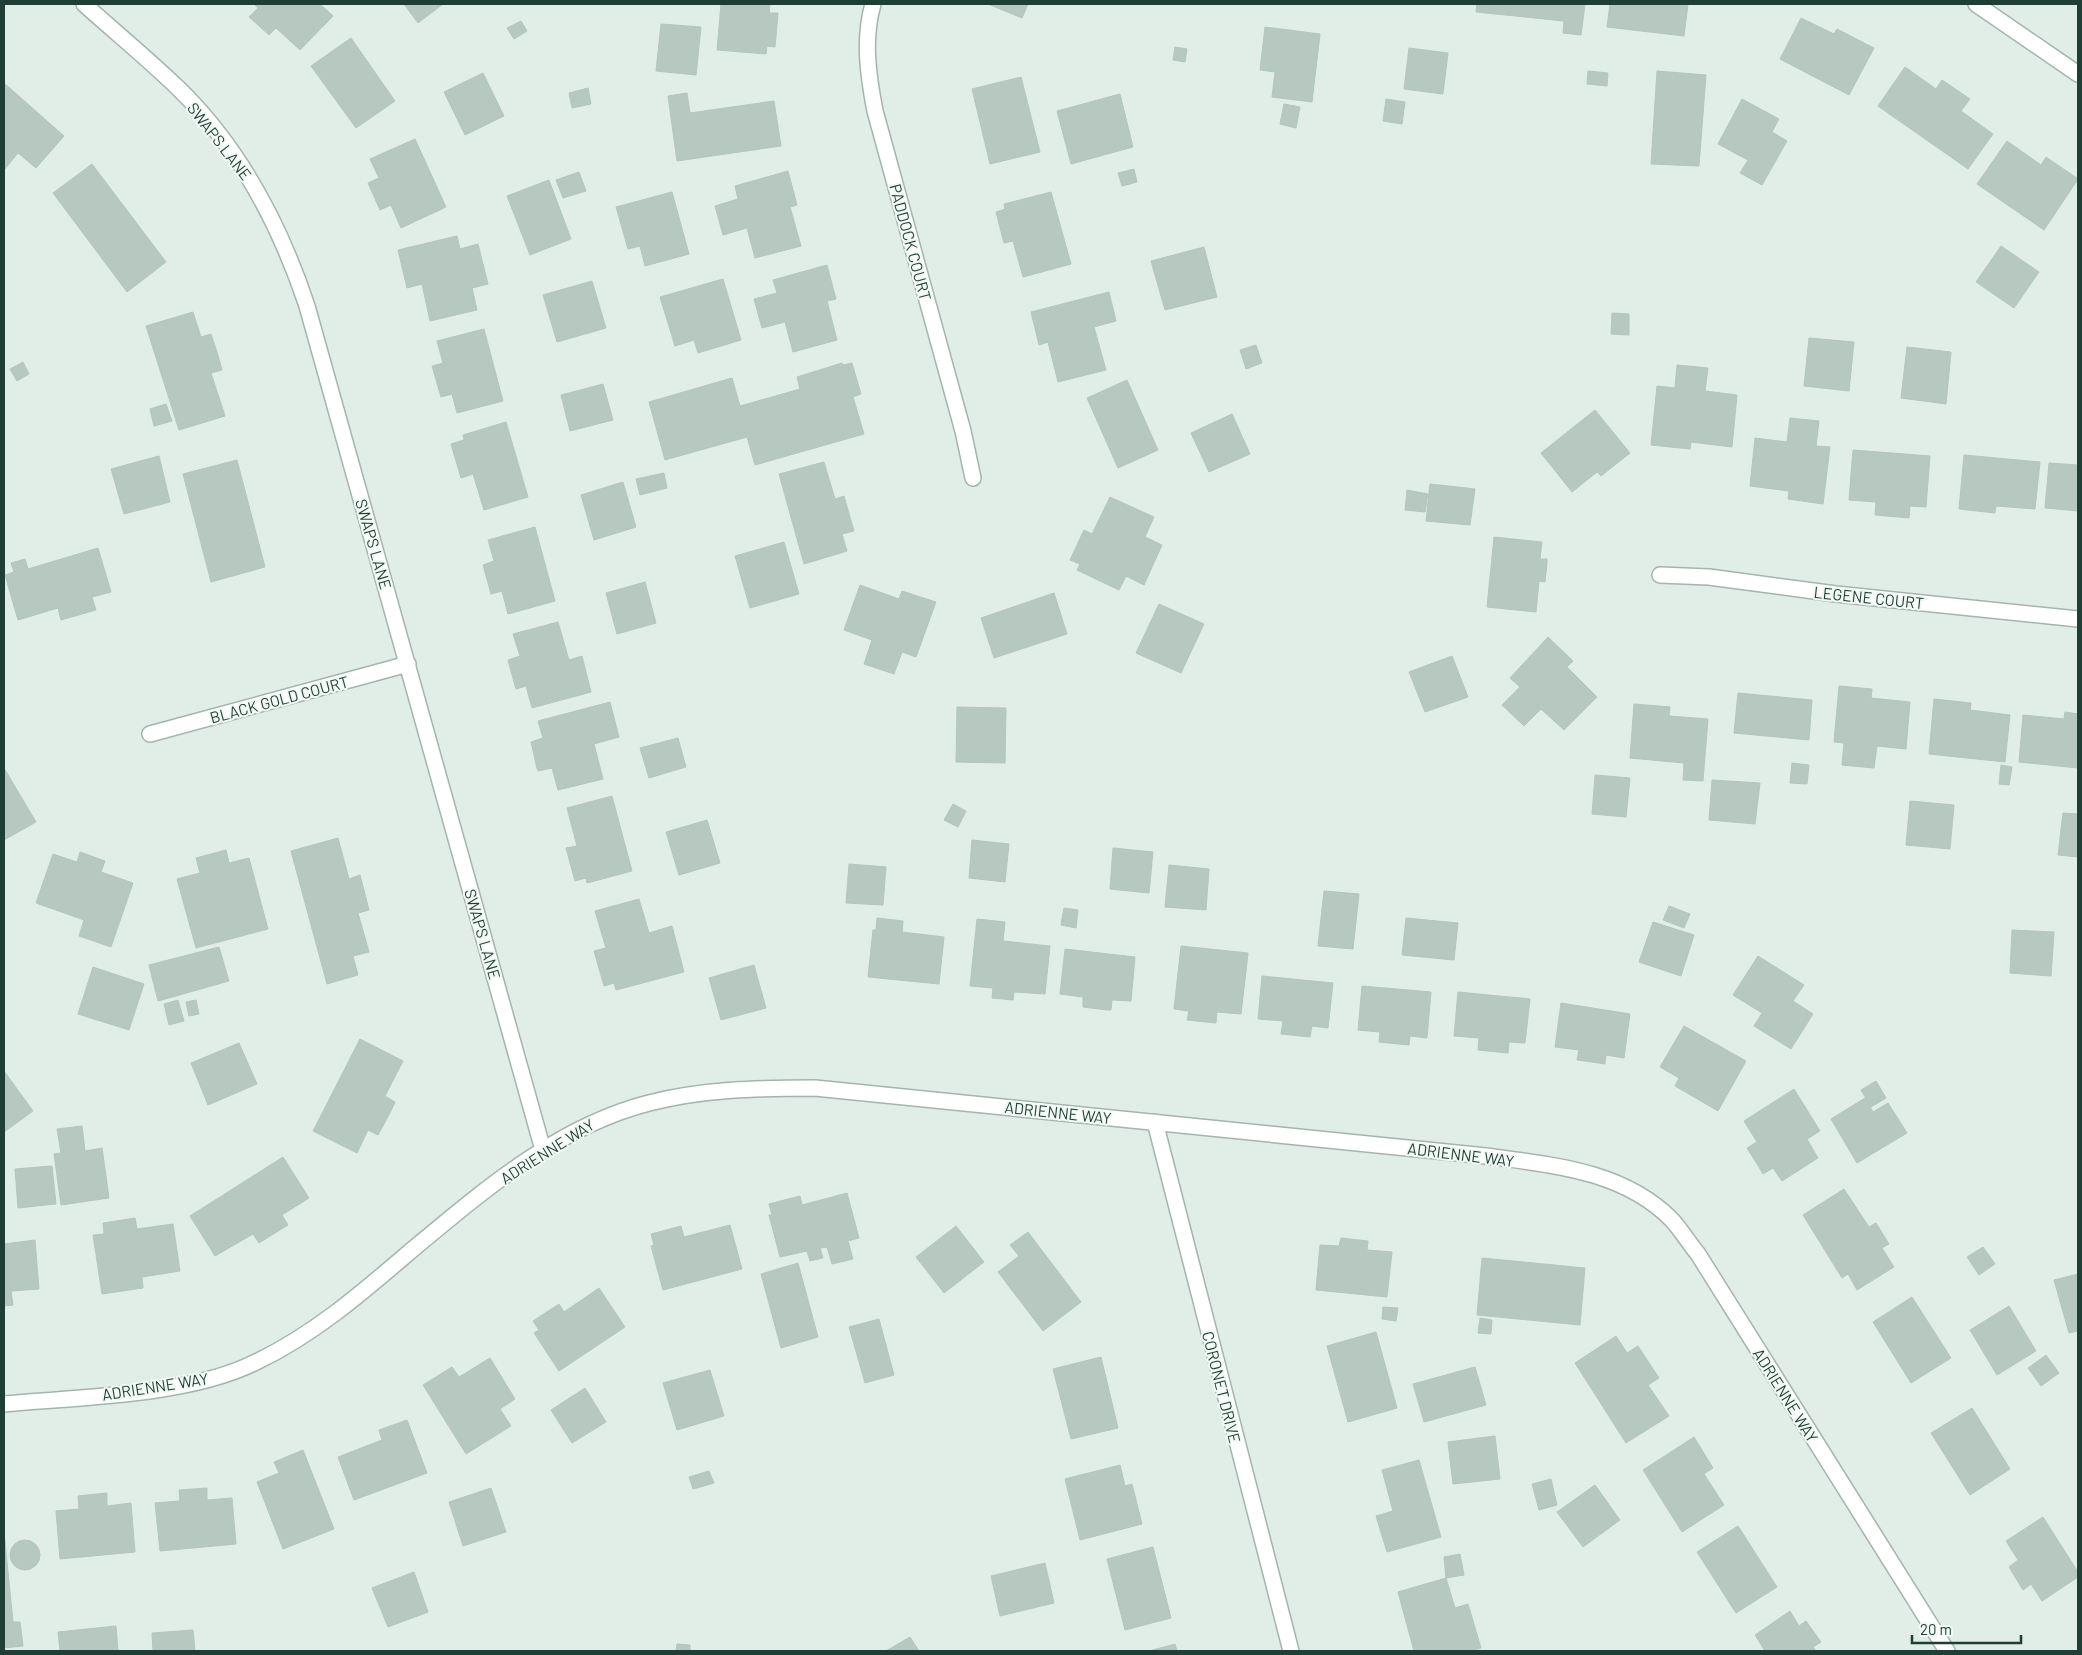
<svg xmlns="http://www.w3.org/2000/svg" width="2082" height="1655" viewBox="0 0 2082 1655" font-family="Barlow,sans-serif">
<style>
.building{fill:#b6c8c0;stroke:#b2c7be}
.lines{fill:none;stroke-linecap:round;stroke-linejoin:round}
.minor-casing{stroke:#a3b5ae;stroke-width:18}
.minor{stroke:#fff;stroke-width:15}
.labels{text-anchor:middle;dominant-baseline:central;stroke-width:4;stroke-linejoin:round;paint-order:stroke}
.street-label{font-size:16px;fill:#1f3f36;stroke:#f2f9f5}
</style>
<rect width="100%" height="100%" fill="#e1ede7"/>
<path class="building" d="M254,4H320L333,16L300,50L276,28L269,35L249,17L258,8Z
M404,4H443L418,23Z
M721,4H770L769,13H778L775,47L767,46L766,54L717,50Z
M988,4H1028L1022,18Z
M1477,4H1585L1581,35L1563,33L1564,21L1476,12Z
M1610,4H1688L1684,36L1607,27Z
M1801,18L1834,34L1837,29L1874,48L1849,95L1780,59Z
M521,21L527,31L514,39L507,28Z
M661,24L701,27L696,75L656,71Z
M1265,27L1320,34L1312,102L1272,97L1275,72L1260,70Z
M351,38L395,101L356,128L311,66Z
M1175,47L1187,49L1185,62L1173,60Z
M1409,48L1448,53L1443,94L1404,89Z
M1905,67L1936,89L1942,80L1970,99L1961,111L1993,134L1968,169L1878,106Z
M1588,71L1608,73L1607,86L1587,84Z
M1657,71L1706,75L1699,166L1651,164Z
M483,73L504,116L465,135L444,92Z
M1021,77L1040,152L990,164L972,89Z
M4,83L64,136L36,168L18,153L4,170Z
M588,88L591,104L572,108L569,93Z
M687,93L690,113L774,101L781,146L677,161L668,96Z
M1120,94L1133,147L1071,164L1057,111Z
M1386,99L1405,102L1402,124L1383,121Z
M1742,99L1779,119L1772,132L1787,141L1762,185L1740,173L1748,160L1718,144Z
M1284,104L1300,107L1296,128L1280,124Z
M415,139L446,207L401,228L391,205L380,210L368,183L379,178L370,159Z
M2007,141L2041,165L2046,157L2078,179L2044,230L1977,184Z
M92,164L166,262L127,292L53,193Z
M1134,169L1137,182L1122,186L1118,173Z
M788,171L797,205L790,207L801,246L755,258L747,228L723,235L715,206L738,199L735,186Z
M579,172L586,191L563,198L556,180Z
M549,180L571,239L530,255L507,196Z
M672,192L689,254L645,266L640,246L628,249L616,207Z
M1051,192L1071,264L1023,277L1013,241L1004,243L996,212L1005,209L1004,204Z
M457,236L460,249L478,244L488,284L472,288L477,310L430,321L422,284L407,288L398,250Z
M2001,246L2039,272L2014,308L1976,282Z
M1204,247L1217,297L1165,310L1151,261Z
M827,265L836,299L827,301L837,340L793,352L785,322L762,328L754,299L777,293L773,280Z
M723,279L741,340L698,353L694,340L675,346L660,297Z
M592,281L606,328L557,342L543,295Z
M1109,292L1116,321L1094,327L1106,370L1058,382L1048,342L1039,345L1031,312Z
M193,312L201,337L211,334L217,352L222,370L211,373L225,416L179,430L146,326Z
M1612,313L1629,314V335L1611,334Z
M484,329L503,401L457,413L452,394L441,397L432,366L443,363L437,341Z
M1809,338L1854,342L1849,391L1804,386Z
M1256,345L1262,363L1246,369L1240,350Z
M1907,347L1951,352L1946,404L1901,398Z
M23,362L29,374L17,381L10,369Z
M842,363L843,365L852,363L861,394L853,397L864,434L755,465L747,437L665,460L649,402L732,378L740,406L800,389L797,377Z
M1677,365L1708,368L1705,391L1737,395L1732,447L1691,442L1690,449L1651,445L1657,386L1675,388Z
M1127,380L1158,450L1118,468L1087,398Z
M603,384L613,420L570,431L561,395Z
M166,404L172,421L154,426L150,409Z
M1595,410L1630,453L1601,476L1597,472L1572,492L1541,453Z
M1232,414L1250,454L1209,472L1191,433Z
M1790,418L1819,421L1816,446L1830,447L1823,504L1788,499L1789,491L1750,486L1755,438L1787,442Z
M506,422L528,497L484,510L473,474L461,478L451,444L464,440L463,435Z
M1853,450L1930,456L1926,507L1910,506L1909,518L1875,515L1876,502L1849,500Z
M1964,455L2040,462L2035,509L1996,506L1995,513L1959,509Z
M159,456L170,502L124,514L111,469Z
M237,460L265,567L211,582L183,474Z
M824,462L835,499L844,496L854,531L842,534L847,551L804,564L779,474Z
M2049,463L2078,465V511L2045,508Z
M664,473L667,488L640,495L636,479Z
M623,482L636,527L594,540L581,495Z
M1430,484L1475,489L1470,525L1426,521Z
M1407,490L1428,494L1425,512L1405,510Z
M1110,497L1154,517L1145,537L1162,545L1144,585L1126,576L1119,590L1077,570L1080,564L1070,560L1084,530L1092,534Z
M535,527L555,601L508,614L502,591L491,594L483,565L494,561L488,540Z
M1494,537L1542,542L1540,559H1547V563L1545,582L1539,581L1536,612L1487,607Z
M784,542L799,594L750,608L735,556Z
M98,548L111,592L92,597L96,610L61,620L58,608L18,620L5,575L14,572L11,563L25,559L28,569Z
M645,582L656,623L617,634L606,593Z
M860,585L899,599L902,591L936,602L916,657L902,652L894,674L864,664L872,640L844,630Z
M1054,593L1067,634L994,658L981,618Z
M1159,604L1204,624L1181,673L1136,653Z
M558,622L569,660L582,656L591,692L532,708L526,686L516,689L509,664L508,660L520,656L513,634Z
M1548,637L1573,661L1567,667L1597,697L1564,730L1541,709L1524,726L1502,705L1520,687L1510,678Z
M1452,656L1468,697L1425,712L1409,672Z
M1839,686L1872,689L1871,698L1910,702L1906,749L1877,746L1874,768L1842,765L1844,743L1834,742Z
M1738,693L1812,700L1809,740L1734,733Z
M1934,699L1971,703L1970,710L2010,715L2005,762L1929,754Z
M610,702L619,737L594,744L603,779L558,790L552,768L538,771L537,768L531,742L543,738L538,721Z
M1634,704L1670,707L1669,716L1708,719L1703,781L1683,780L1684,763L1630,758Z
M957,707L1006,708L1005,763L956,762Z
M2065,712L2078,714V768L2019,762L2023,715L2064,719Z
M678,738L686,767L649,778L640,748Z
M1792,763L1809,765L1807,784L1790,783Z
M2001,765L2012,767L2009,785L1999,784Z
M4,768L36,822L4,840Z
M1595,775L1630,778L1626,817L1592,814Z
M1712,780L1760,783L1755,824L1709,820Z
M612,796L632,871L587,883L586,878L575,881L566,848L577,846L567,808Z
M1910,801L1954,805L1950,849L1906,845Z
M953,804L966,811L958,827L944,820Z
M2063,813L2078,814V857L2058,855Z
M707,820L720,863L679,875L666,832Z
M338,838L349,879L360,875L369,910L358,913L369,952L353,956L358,975L327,984L291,851Z
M972,840L1009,844L1005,882L969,878Z
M1113,848L1153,852L1149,893L1110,889Z
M226,850L229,863L249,858L268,929L196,948L177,879L200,873L196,858Z
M80,852L105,861L101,872L133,883L111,947L79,936L84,920L36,903L53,854L77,862Z
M849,864L886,867L883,905L846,903Z
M1169,865L1209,869L1206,910L1165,907Z
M1324,891L1359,894L1353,949L1318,946Z
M639,899L649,933L672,926L684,972L616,990L614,983L604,986L594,951L606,948L595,911Z
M1669,906L1690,914L1684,928L1663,920Z
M1064,908L1078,910L1076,928L1061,925Z
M877,918L903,921L902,932L944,937L939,984L868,977L873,930H876Z
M1406,918L1458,923L1454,960L1402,955Z
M977,919L1005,922L1003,941L1050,946L1045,994L1014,992L1013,1000L992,998L993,988L970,986Z
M1653,922L1694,935L1681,976L1639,962Z
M2012,930L2054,932L2051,976L2010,973Z
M1181,946L1248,953L1241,1014L1217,1012L1216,1023L1187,1020L1189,1011L1174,1009Z
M219,947L229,981L158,1001L149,965Z
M1065,949L1135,957L1131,1001L1112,1000L1111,1010H1107L1083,1007V997L1060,994Z
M1758,956L1804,985L1793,1001L1813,1014L1791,1049L1754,1026L1762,1013L1733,995Z
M754,965L766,1008L721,1020L709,978Z
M93,967L144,984L129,1030L78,1014Z
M1262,976L1333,983L1328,1028L1312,1026L1310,1037L1281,1034L1283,1021L1258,1019Z
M1362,986L1431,992L1427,1038L1410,1036L1409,1045L1379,1042L1380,1032L1358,1030Z
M1458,992L1530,999L1525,1043L1509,1042L1508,1053L1478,1050L1479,1038L1454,1036Z
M178,1000L184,1021L169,1025L164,1004Z
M196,1000L199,1014L189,1016L186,1002Z
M1561,1003L1630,1014L1624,1058L1606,1055L1605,1064L1592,1062L1577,1060L1579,1050L1555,1047Z
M1684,1026L1746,1061L1718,1111L1675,1086L1679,1078L1660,1067Z
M360,1039L403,1061L385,1096L395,1102L391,1111L378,1135L368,1130L357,1153L313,1131Z
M239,1043L257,1084L208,1105L191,1063Z
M4,1071L33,1111L4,1132Z
M1876,1081L1886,1098L1871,1107L1861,1090Z
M1794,1089L1820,1131L1807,1139L1818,1158L1782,1181L1773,1168L1763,1174L1759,1167L1747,1148L1757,1142L1744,1121Z
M1865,1098L1873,1112L1888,1103L1907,1133L1857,1163L1831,1119Z
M82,1126L85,1151L102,1148L109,1198L61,1205L54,1154L61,1153L57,1129Z
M283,1157L309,1198L282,1215L288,1225L259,1243L253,1234L215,1256L190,1216Z
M52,1166L56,1204L18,1208L15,1169Z
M1844,1189L1869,1227L1876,1223L1889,1244L1882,1248L1894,1267L1857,1290L1848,1274L1842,1278L1803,1215Z
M847,1193L859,1238L848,1241L853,1259L832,1264L827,1247L820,1248L823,1258L810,1261L807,1251L780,1257L769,1215H772L769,1204L800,1196L802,1205Z
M135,1218L137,1229L173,1224L180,1271L142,1277L143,1288L102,1294L93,1235L104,1234L103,1223Z
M730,1225L742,1269L663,1290L651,1246L654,1245L651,1234L681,1226L684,1237Z
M956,1226L984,1262L944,1293L916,1257Z
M1028,1232L1081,1302L1043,1331L998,1272L1019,1256L1010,1245Z
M1341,1238L1368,1241L1367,1250L1392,1252L1387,1297L1316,1290L1320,1245L1339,1246Z
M35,1240L39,1289L11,1291L13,1305L4,1306V1244Z
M1983,1247L1995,1264L1979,1275L1967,1257Z
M1482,1258L1585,1268L1580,1325L1477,1315Z
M798,1263L818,1337L781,1348L761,1274Z
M2078,1274V1331L2069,1333L2054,1280Z
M599,1288L625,1327L559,1371L534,1333L539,1330L533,1321L559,1304L564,1312Z
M1912,1297L1951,1358L1911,1383L1873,1322Z
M2009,1306L2036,1351L1997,1375L1970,1330Z
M1383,1307L1398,1308L1396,1321L1382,1319Z
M1480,1318L1492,1320L1491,1334L1478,1333Z
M879,1319L894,1375L865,1383L849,1327Z
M1376,1332L1397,1408L1348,1422L1327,1346Z
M1616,1336L1627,1353L1638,1346L1659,1378L1648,1385L1669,1416L1626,1443L1575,1363Z
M2046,1355L2059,1373L2041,1386L2028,1368Z
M1101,1357L1118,1428L1071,1439L1053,1369Z
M490,1358L515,1399L500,1409L511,1426L466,1454L423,1385L452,1367L459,1377Z
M1475,1367L1486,1405L1424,1422L1413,1384Z
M710,1370L724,1416L677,1430L663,1383Z
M585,1388L606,1422L572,1443L551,1410Z
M1972,1408L2010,1469L1970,1495L1931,1433Z
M407,1420L427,1473L354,1500L338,1457L382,1440L379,1430Z
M1495,1436L1500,1479L1453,1484L1448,1442Z
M1694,1437L1713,1468L1704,1474L1724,1505L1682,1532L1643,1470Z
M303,1450L334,1529L283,1549L257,1482L279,1473L274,1462Z
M1419,1460L1441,1537L1387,1552L1376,1516L1393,1511L1382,1470Z
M1120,1465L1125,1486L1132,1484L1142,1524L1080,1540L1065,1479Z
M709,1471L714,1483L693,1489L689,1477Z
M1551,1479L1557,1505L1539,1510L1532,1484Z
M1595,1485L1620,1520L1583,1547L1557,1512Z
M207,1488V1500L232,1498L236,1544L160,1551L155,1503L180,1501L179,1490Z
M491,1488L506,1532L463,1546L449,1502Z
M107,1493V1506L131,1503L135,1552L60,1559L56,1511L79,1509L78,1496Z
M2043,1517L2078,1572V1577L2042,1601L2031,1584L2023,1590L2009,1567L2018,1560L2006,1541Z
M1738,1526L1777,1587L1736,1613L1697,1552Z
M4,1532L13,1622H20L23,1646L4,1648Z
M10 1555a15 15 0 1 1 30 0a15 15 0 1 1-30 0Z
M1153,1547L1171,1618L1125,1630L1107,1559Z
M1460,1554L1464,1575L1446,1578L1444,1557Z
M1045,1563L1054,1603L1000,1616L991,1576Z
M414,1572L428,1612L388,1627L372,1588Z
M1446,1578L1455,1608L1468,1604L1481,1648L1471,1651H1414L1398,1592Z
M1790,1611L1799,1626L1806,1621L1821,1642L1813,1647L1816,1651H1765L1755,1635Z
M116,1626L118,1651H60L58,1632Z
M193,1630L195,1651H153L152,1633Z
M910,1637L919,1651H886Z
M677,1644L690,1645V1651H676Z
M1175,1644L1177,1651H1149Z"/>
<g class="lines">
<defs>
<path id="minor" d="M84,4C115,32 148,59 178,88C240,148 280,225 307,306L543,1150
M873,4C863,39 868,75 875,111L963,431L973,478
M1976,4L2078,74
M1660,575L1709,577L1836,594L2078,619
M150,734L408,664
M1155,1122L1291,1651
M4,1404C79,1397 189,1396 256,1362C315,1334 364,1291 413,1249C483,1191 558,1126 649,1103C703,1089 759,1088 815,1088L1486,1156C1551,1165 1623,1170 1672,1220C1681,1230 1689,1243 1698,1254L1947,1651"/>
</defs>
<use href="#minor" class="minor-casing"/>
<use href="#minor" class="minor"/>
</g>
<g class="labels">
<g class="street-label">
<text transform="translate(220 141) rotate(52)">SWAPS LANE</text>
<text transform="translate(911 242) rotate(75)">PADDOCK COURT</text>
<text transform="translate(374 544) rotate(74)">SWAPS LANE</text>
<text transform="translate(1869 597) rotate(6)">LEGENE COURT</text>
<text transform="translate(279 699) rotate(-15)">BLACK GOLD COURT</text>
<text transform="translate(483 934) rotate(74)">SWAPS LANE</text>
<text transform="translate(1058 1112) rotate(6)">ADRIENNE WAY</text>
<text transform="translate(547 1151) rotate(-32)">ADRIENNE WAY</text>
<text transform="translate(1461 1154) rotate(7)">ADRIENNE WAY</text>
<text transform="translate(155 1386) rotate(-9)">ADRIENNE WAY</text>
<text transform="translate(1222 1387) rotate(76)">CORONET DRIVE</text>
<text transform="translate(1786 1395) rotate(58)">ADRIENNE WAY</text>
</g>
</g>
<rect width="2082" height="1655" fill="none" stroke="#1f3f36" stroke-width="10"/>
<path d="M1912 1635v8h109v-8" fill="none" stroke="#1f3f36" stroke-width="2.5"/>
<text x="1920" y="1635" font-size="15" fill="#1f3f36" stroke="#f2f9f5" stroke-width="4" paint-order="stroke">20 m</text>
</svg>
